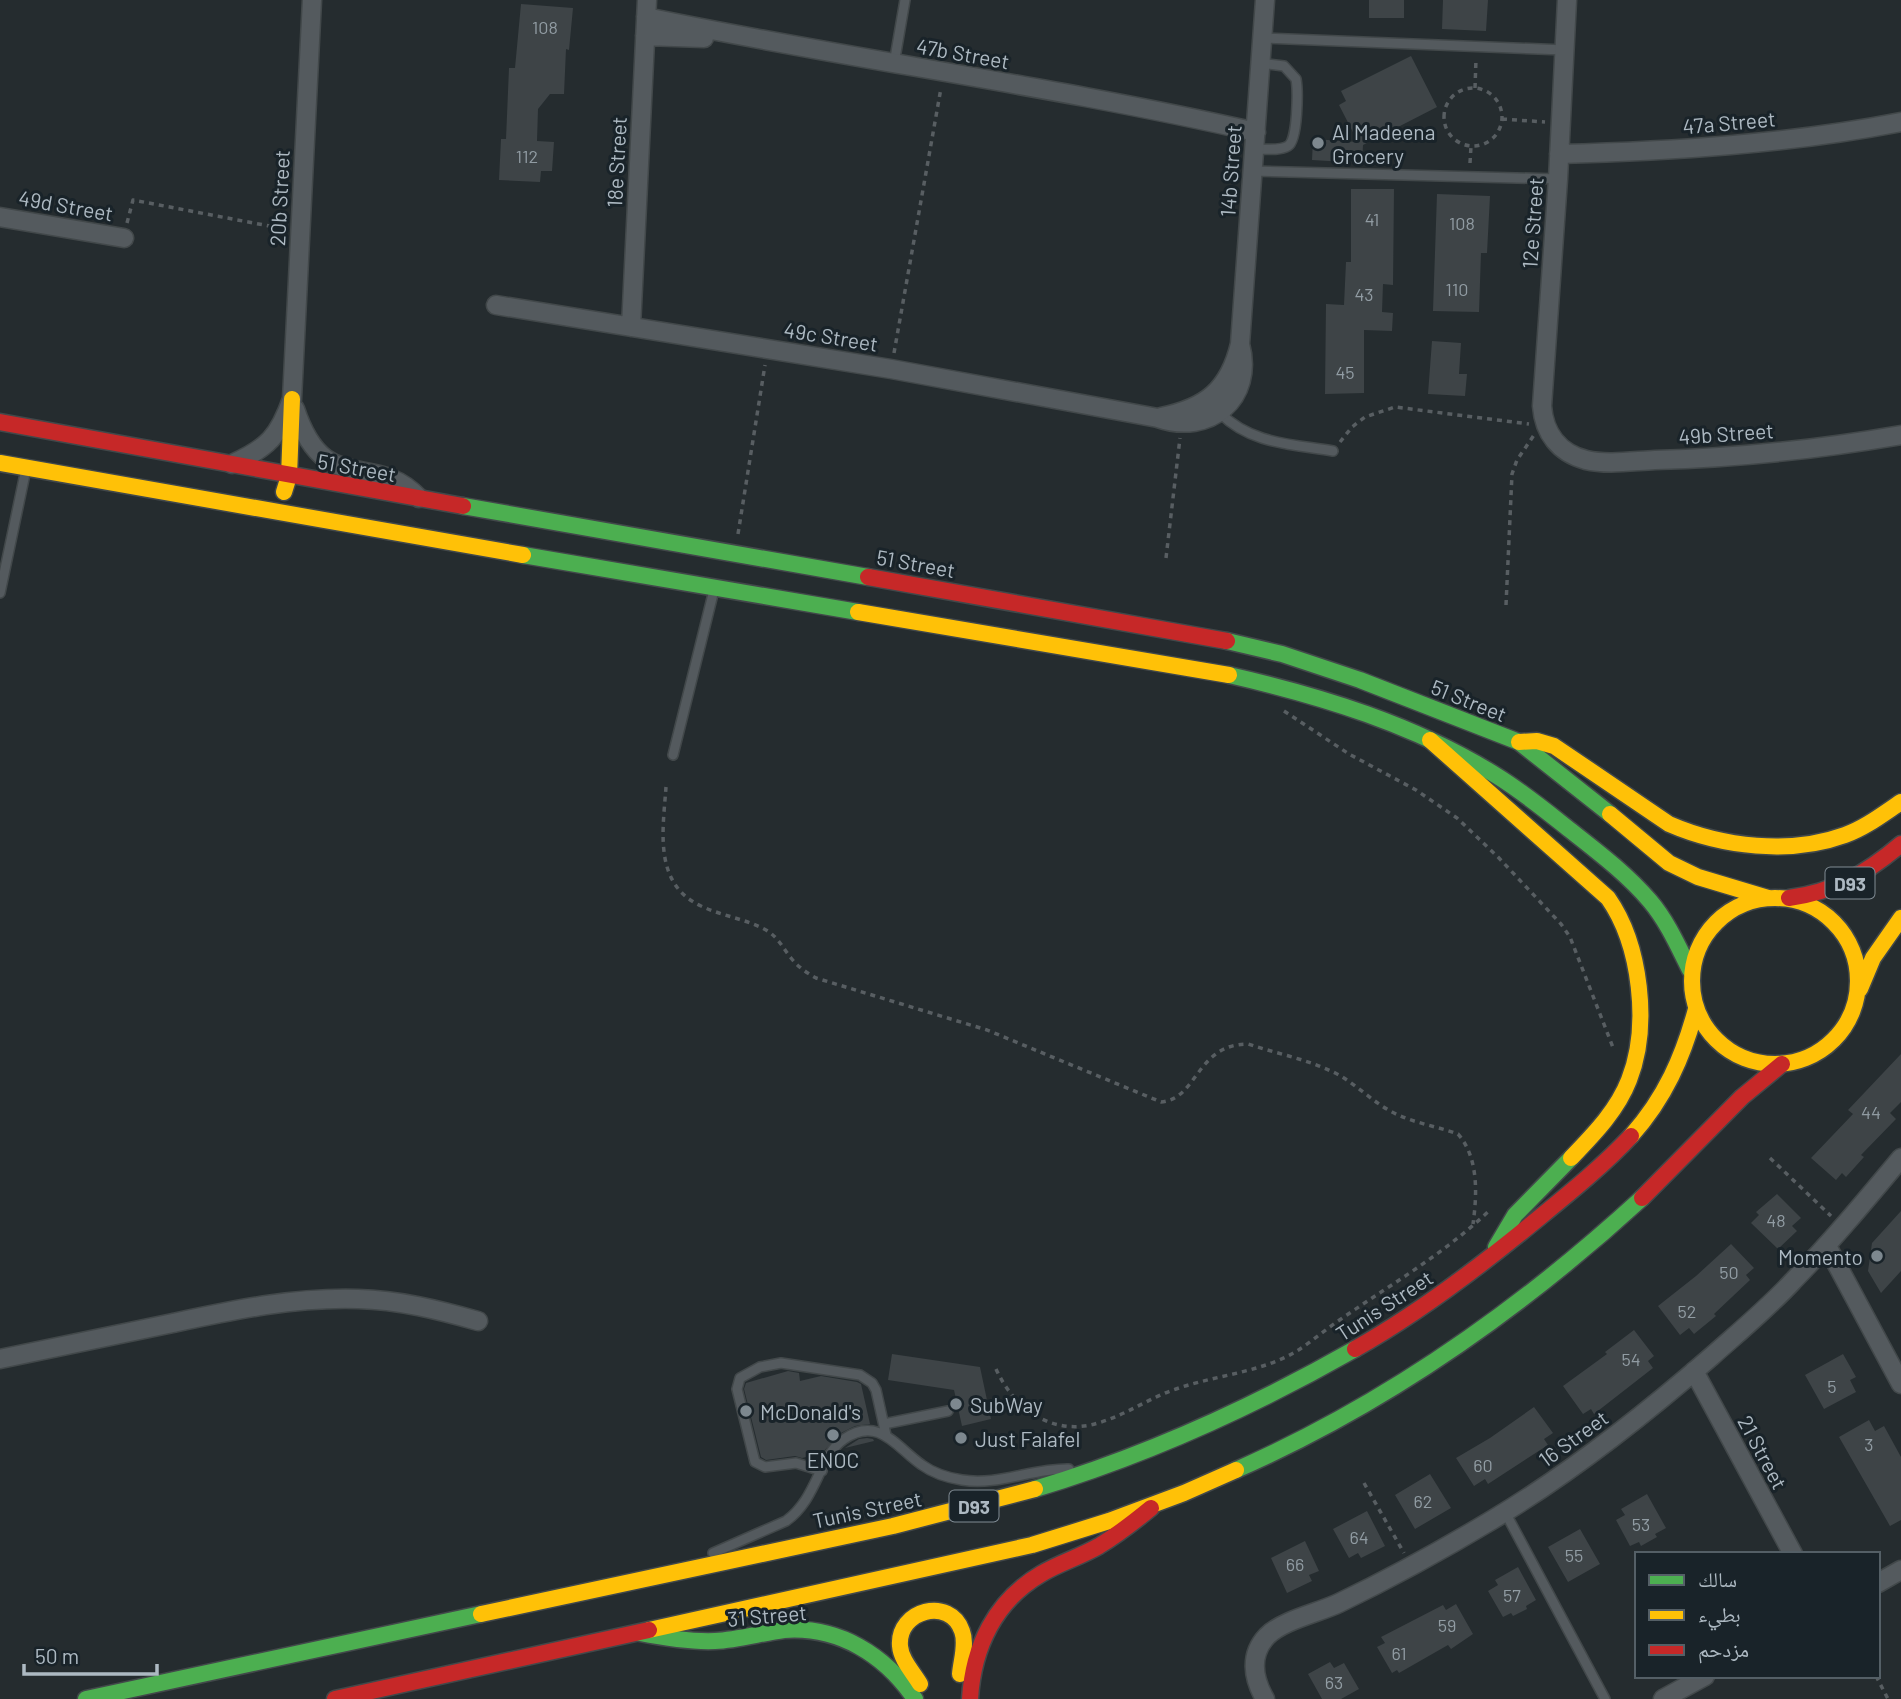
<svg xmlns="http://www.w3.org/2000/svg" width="1901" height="1699" viewBox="0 0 1901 1699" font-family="Barlow,'Noto Naskh Arabic',sans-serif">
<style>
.building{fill:#3e4447}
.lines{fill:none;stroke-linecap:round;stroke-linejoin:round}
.lane-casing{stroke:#42484a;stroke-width:12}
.street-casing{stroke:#42484a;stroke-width:21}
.fast-casing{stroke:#42484a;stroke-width:19}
.slow-casing{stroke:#42484a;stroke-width:19}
.jam-casing{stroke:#42484a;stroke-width:19}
.path{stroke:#585e62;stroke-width:3.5;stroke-dasharray:5 5;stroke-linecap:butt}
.lane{stroke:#545a5e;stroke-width:9}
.street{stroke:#545a5e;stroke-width:18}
.fast{stroke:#4caf50;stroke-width:16}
.slow{stroke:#ffc107;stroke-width:16}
.jam{stroke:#c62828;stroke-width:16}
.poi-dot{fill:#7d888f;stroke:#192329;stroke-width:2.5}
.labels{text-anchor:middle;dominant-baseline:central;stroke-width:6;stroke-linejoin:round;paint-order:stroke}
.number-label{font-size:18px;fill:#919ca3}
.shield{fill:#192329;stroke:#818c94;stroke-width:2}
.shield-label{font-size:19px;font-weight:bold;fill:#adb9c2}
.street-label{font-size:21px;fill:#adb9c2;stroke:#192329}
.poi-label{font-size:21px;fill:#adb9c2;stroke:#192329;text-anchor:start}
</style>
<rect width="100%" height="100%" fill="#252c2f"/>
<path class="building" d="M1369,0H1404V18H1369Z
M1443,0H1488L1486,31L1442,29Z
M521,4L573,8L569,50L566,49L564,94H550L538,109L537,141L554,142L552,171H541L540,182L499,180L501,139H506L509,68H515Z
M1411,56L1437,107L1363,145L1362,163L1312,160L1313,139L1358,142L1339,105L1346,101L1341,91Z
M1351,189H1394L1393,285L1383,284L1382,312L1393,313L1392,331L1364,330V393L1325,394L1326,304L1344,305L1346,262H1351Z
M1437,194L1490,196L1487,253H1481L1479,312L1433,311Z
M1432,341L1461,343L1459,374H1467L1465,396L1428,394Z
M1901,1054V1102L1890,1113L1896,1119L1861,1155L1864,1157L1846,1177L1842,1173L1836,1180L1811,1158L1853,1114L1848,1110Z
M1777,1194L1801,1218L1792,1226L1797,1231L1778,1249L1751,1223L1759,1215L1756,1212Z
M1901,1211V1271L1881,1293L1868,1271L1872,1243Z
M1731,1244L1754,1268L1746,1275L1750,1280L1714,1314L1716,1316L1694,1334L1689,1328L1680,1335L1658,1306L1696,1276Z
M1634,1330L1654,1356L1648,1361L1653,1368L1594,1414L1591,1409L1583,1414L1563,1386L1607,1354L1605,1352Z
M892,1354L980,1367L991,1419L962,1426L954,1390L888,1380Z
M1843,1354L1856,1377L1850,1380L1856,1392L1824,1409L1805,1375Z
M788,1371L799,1373L800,1381L821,1376L857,1382L861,1384L870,1424L855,1426L841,1433L822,1453L802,1458L795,1456L766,1460L761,1457L744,1389L746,1383Z
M1534,1407L1553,1433L1544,1439L1548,1445L1488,1484L1485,1479L1474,1486L1456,1458L1490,1438Z
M1869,1420L1875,1431L1884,1426L1901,1457V1520L1890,1526L1839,1437Z
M867,1438L873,1439L874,1441L845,1448L859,1439Z
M1430,1474L1451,1508L1415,1529L1395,1495Z
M1647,1494L1666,1528L1655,1534L1657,1537L1641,1546L1639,1542L1630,1546L1616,1520L1625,1515L1621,1509Z
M1367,1511L1385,1546L1361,1558L1358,1553L1349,1558L1333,1529Z
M1580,1529L1600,1564L1568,1582L1548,1547Z
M1305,1541L1319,1571L1309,1575L1312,1581L1287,1593L1271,1558Z
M1518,1567L1536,1600L1526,1606L1527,1609L1513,1616L1511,1613L1503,1617L1488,1591L1498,1585L1495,1580Z
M1456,1604L1473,1634L1451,1649L1448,1645L1399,1673L1397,1670L1392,1673L1377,1647L1385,1643L1381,1637L1443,1605L1446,1610Z
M1330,1662L1334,1668L1344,1663L1359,1689L1341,1699H1322L1308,1674Z"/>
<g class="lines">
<defs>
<path id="lane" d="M1262,38L1565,50
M894,64L905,0
M1254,149C1264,149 1280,151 1288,146C1298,140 1298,90 1296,79L1284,66L1260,63
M1252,171L1558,179
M1220,413C1251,444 1291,444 1333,451
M0,593L26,469
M673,755L714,590
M884,1424L948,1411
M822,1471L796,1463L765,1467L755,1462L737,1389L740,1378L760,1367L781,1363L860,1375L872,1383L876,1390L886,1435
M1505,1512L1605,1699
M713,1553L786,1521C818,1498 818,1457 844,1439C879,1415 897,1448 922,1465C933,1473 949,1478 962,1480C998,1486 1033,1468 1069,1469"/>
<path id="street" d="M1567,0L1558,179L1542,406C1544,433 1559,453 1586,460C1607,465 1633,461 1655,460C1738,458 1820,449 1901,435
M646,17C848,59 1054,86 1256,132
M645,36L704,38
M1559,154C1674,151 1788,144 1901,122
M0,217L124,238
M496,305L891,369L1158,418C1209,436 1255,399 1240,344
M631,327L647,0
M295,409C325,500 373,449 419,498
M1161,417C1206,408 1229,390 1240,344L1265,0
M232,464C268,448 279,436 292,399L312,0
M1827,1246L1901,1384
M0,1359C58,1347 115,1335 173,1323C234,1310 294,1297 358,1299C399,1300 439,1310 478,1321
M1694,1371L1793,1554
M1878,1583L1901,1570
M1265,1699C1253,1678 1249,1655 1267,1636C1283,1620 1318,1613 1339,1603C1391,1578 1442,1550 1492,1520C1571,1473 1643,1416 1712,1356C1739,1332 1768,1308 1793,1281C1831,1242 1866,1200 1901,1158
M1663,1699L1705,1676"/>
<path id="fast" d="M463,506L868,577
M523,555L858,612
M1227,641L1282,654L1360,680L1519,742L1610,814
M1229,675C1321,696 1416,725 1497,776C1523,792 1546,811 1570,830C1598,852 1627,874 1650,901C1667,921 1678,946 1690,970
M1496,1247L1515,1215L1571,1158
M1236,1470C1386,1404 1522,1308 1642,1198
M1035,1489C1148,1455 1253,1407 1355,1349
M640,1633C665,1638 690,1642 715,1641C738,1640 761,1633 784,1630C839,1626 885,1655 915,1699
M86,1699L481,1614"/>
<path id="slow" d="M0,463L523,555
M284,492L289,476L292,399
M858,612L1229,675
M1430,740L1608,898C1641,945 1650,1027 1629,1080C1617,1111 1593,1135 1571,1158
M1519,742L1537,741L1554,746L1669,824C1722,847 1790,855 1845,835C1865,828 1883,814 1901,802
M1610,814L1669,863L1698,877L1768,898
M1692 981a83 83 0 1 1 166 0a83 83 0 1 1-166 0Z
M1860,989L1873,958L1901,918
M1631,1136C1665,1098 1683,1057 1696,1009
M481,1614L893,1526L1035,1489
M649,1630L1032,1545L1109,1521L1184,1493L1236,1470
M920,1684C913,1672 901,1660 900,1646C897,1610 950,1596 962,1631C967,1644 961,1661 960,1674"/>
<path id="jam" d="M0,422L463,506
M868,577L1227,641
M1789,898C1834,892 1867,873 1901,844
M1642,1198L1742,1097L1782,1064
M1355,1349C1419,1313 1478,1268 1534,1222C1567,1195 1602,1167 1631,1136
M335,1699L649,1630
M970,1699C973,1647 995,1601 1041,1574C1059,1563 1080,1557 1099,1546C1117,1535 1134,1522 1151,1508"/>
</defs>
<use href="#lane" class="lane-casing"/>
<use href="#street" class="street-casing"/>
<use href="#fast" class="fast-casing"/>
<use href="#slow" class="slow-casing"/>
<use href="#jam" class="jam-casing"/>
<path class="path" d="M1475,88L1476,59
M1444 117a29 29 0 1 1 58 0a29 29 0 1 1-58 0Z
M1502,119L1545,122
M1470,163L1471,146
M127,223L133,200L285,229
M894,353L941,88
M1340,442L1352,427L1365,417L1395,407L1529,424
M738,534L765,365
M1166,558L1180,438
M1506,605L1512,474L1517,460L1534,435
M1284,711L1349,754L1416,790L1457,818L1498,857L1561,924L1570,937L1614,1050
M666,787C663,830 653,884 701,906C722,916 746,919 766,930C778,937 783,948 791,958C798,967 807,973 816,978L987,1030L1161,1102C1198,1099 1196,1044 1248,1044C1278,1054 1311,1060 1339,1075C1358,1086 1373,1102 1392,1112C1413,1123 1436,1126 1458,1134C1479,1158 1477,1195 1473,1224
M1770,1158L1831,1216
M996,1369C1014,1409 1053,1437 1098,1423C1126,1415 1149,1398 1176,1389C1210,1377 1246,1374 1279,1360C1302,1351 1320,1333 1341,1319C1393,1283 1444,1254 1491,1209
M1364,1483L1404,1553
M1876,1676L1888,1699"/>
<use href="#lane" class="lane"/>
<use href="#street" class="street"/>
<use href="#fast" class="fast"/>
<use href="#slow" class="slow"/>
<use href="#jam" class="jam"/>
</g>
<g class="poi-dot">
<circle cx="1318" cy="143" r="7"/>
<circle cx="1877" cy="1256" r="7"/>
<circle cx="956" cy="1404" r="7"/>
<circle cx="746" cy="1411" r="7"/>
<circle cx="833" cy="1435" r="7"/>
<circle cx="961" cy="1438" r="7"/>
</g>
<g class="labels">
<g class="number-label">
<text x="545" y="27">108</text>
<text x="527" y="156">112</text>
<text x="1372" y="219">41</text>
<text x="1462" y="223">108</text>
<text x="1457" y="289">110</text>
<text x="1364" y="294">43</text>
<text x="1345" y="372">45</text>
<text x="1871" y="1112">44</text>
<text x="1776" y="1220">48</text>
<text x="1729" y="1272">50</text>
<text x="1687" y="1311">52</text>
<text x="1631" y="1359">54</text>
<text x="1832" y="1386">5</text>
<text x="1869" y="1444">3</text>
<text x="1483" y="1465">60</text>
<text x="1423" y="1501">62</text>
<text x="1641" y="1524">53</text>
<text x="1359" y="1537">64</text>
<text x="1574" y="1555">55</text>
<text x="1295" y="1564">66</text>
<text x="1512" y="1595">57</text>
<text x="1447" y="1625">59</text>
<text x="1399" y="1653">61</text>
<text x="1334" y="1682">63</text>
</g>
<g class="shield">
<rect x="1825.5" y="867.5" width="49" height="31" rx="5"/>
<rect x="949.5" y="1490.5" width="49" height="31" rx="5"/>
</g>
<g class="shield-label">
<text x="1850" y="883">D93</text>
<text x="974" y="1506">D93</text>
</g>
<g class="street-label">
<text transform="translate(963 53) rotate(10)">47b Street</text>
<text transform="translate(1729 122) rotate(-5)">47a Street</text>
<text transform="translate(616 162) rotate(-87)">18e Street</text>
<text transform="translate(1230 171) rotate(-86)">14b Street</text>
<text transform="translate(279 198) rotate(-87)">20b Street</text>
<text transform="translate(66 205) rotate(10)">49d Street</text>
<text transform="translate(1532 223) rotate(-86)">12e Street</text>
<text transform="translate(831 336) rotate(9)">49c Street</text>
<text transform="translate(1726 433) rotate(-4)">49b Street</text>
<text transform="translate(357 467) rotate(10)">51 Street</text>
<text transform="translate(916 563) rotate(10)">51 Street</text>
<text transform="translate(1469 700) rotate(22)">51 Street</text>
<text transform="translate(1384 1305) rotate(-33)">Tunis Street</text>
<text transform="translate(1573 1438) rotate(-36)">16 Street</text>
<text transform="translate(1763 1452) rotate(62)">21 Street</text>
<text transform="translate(867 1509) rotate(-12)">Tunis Street</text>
<text transform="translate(767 1615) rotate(-5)">31 Street</text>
</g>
<g class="poi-label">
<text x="1332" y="131">Al Madeena<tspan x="1332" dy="24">Grocery</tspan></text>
<text x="1863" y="1256" text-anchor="end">Momento</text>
<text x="970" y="1404">SubWay</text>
<text x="760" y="1411">McDonald's</text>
<text x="975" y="1438">Just Falafel</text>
<text x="833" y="1459" text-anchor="middle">ENOC</text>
</g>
</g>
<rect x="1635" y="1552" width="245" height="126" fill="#192329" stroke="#545f66" stroke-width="2"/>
<rect x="1649" y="1575" width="35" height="10" fill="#4caf50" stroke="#545f66" stroke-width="2"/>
<text x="1698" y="1587" font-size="21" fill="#adb9c2">سالك</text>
<rect x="1649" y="1610" width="35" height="10" fill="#ffc107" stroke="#545f66" stroke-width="2"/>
<text x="1698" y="1622" font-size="21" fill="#adb9c2">بطيء</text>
<rect x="1649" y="1645" width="35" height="10" fill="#c62828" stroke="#545f66" stroke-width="2"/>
<text x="1698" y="1657" font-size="21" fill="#adb9c2">مزدحم</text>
<path d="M24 1664v10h133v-10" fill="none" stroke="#adb9c2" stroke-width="3.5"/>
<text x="35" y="1664" font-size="21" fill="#adb9c2" stroke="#192329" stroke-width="5" paint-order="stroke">50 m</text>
</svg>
